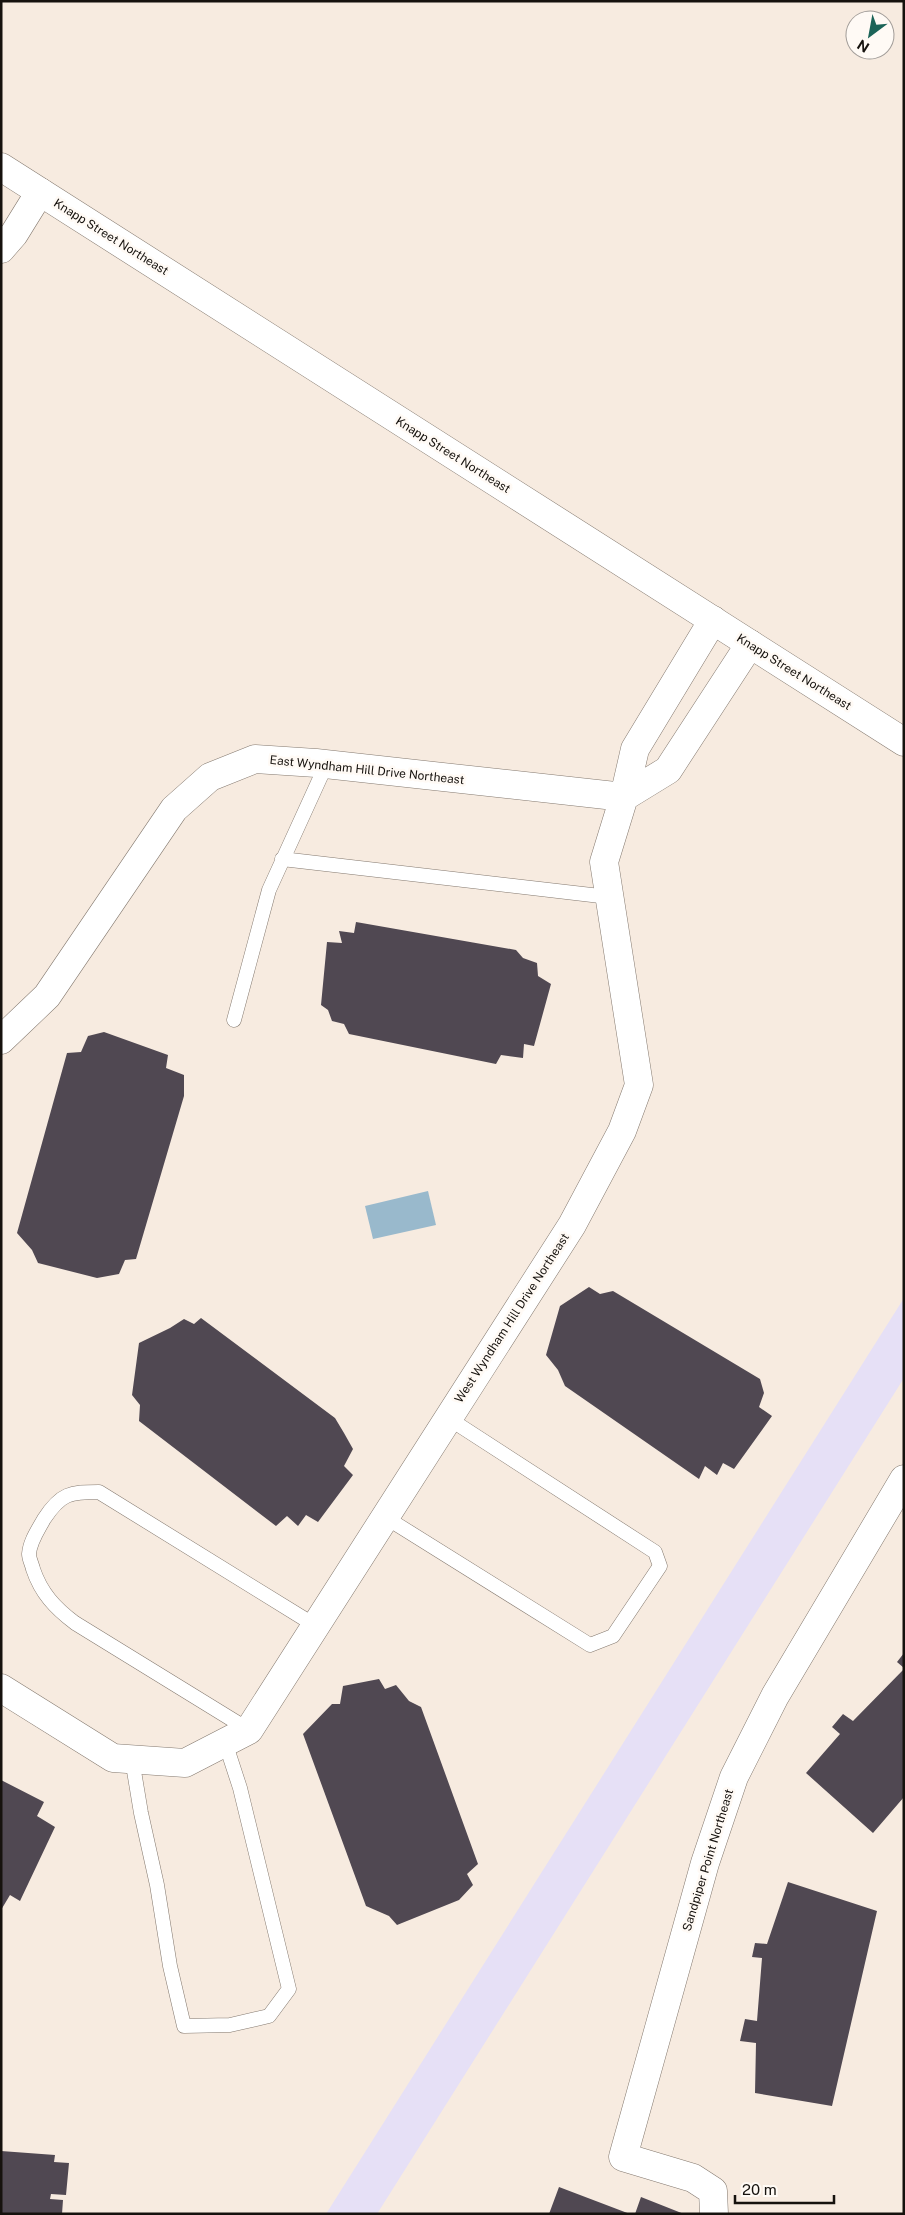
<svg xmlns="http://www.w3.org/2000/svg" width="905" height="2215" viewBox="0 0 905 2215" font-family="'Public Sans',sans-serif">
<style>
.industrial{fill:#e6e0f6}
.water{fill:#99b9cc}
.building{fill:#504852}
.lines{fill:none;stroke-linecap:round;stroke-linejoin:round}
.lane-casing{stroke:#84796f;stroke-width:15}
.street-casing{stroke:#84796f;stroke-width:29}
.secondary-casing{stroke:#84796f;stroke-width:29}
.lane{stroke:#fff;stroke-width:14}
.street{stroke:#fff;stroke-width:28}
.secondary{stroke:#fff;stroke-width:28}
.labels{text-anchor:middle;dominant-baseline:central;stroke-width:5;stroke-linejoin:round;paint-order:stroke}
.street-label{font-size:12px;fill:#16120e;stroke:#fffaf5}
</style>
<rect width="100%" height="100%" fill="#f7ebe0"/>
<path class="industrial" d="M904,1298V1378L377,2214H326Z"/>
<path class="water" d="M428,1191L436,1225L373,1239L365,1206Z"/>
<path class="building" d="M356,922L516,950L523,958L537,963L538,976L551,984L534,1046L524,1044L523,1058L501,1055L496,1064L349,1034L344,1024L332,1021L328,1010L321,1005L327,942L342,943L339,931L354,933Z
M104,1032L168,1055L166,1068L184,1075V1096L136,1259L125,1260L119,1274L97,1278L38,1263L32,1250L17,1233L67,1053L81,1052L88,1036Z
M589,1287L600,1294L613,1291L760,1379L764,1393L759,1407L772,1416L734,1469L723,1463L717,1475L705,1466L699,1479L565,1386L558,1370L546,1355L560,1306Z
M201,1318L335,1418L344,1433L353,1449L344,1466L353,1475L318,1522L306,1515L298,1526L287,1516L276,1526L139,1421L140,1405L132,1395L139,1343L170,1328L184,1319L194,1324Z
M904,1653V1668L897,1662Z
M904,1669V1797L873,1833L806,1773L840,1734L832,1727L843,1714L853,1721Z
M379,1679L385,1689L396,1685L409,1701L421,1707L478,1864L467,1874L473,1885L459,1900L397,1925L389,1916L366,1906L303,1734L332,1704H340L343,1686Z
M1,1780L44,1802L37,1816L55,1827L20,1901L10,1895L1,1910Z
M788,1882L877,1911L832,2106L755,2093L756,2043L740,2041L745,2019L757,2021L762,1958L752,1957L755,1943L767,1944Z
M1,2151L55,2155L54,2162L69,2163L66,2195L51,2194L50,2199L63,2200L62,2214H1Z
M559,2187L630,2214H549Z
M641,2197L684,2214H635Z"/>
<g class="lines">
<defs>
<path id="lane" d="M282,859L609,897
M234,1020L269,890L326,765
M385,1517L590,1645L613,1636L660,1566L655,1552L448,1418
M249,1730L75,1623C55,1608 41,1593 33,1569C32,1564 29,1559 29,1554C30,1541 38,1530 44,1519C61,1493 70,1492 99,1492L316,1626
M132,1759L141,1813L157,1885L170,1966L184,2026L230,2025L269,2016L289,1989L240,1788L225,1742"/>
<path id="street" d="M1,249L14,234L40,192
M624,797L668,770L750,644
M1,1040L47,996L174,809L210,777L255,759L316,763L624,797
M1,1688L113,1758L185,1763L249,1730L572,1225L622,1131L639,1085L604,862L624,797L635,749L713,620
M714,2214L713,2191L693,2178L623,2157L705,1863L734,1777L775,1696L904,1479"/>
<path id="secondary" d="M1,167L904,742"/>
</defs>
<use href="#lane" class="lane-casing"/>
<use href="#street" class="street-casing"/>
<use href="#secondary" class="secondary-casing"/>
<use href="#lane" class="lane"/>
<use href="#street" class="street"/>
<use href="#secondary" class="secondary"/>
</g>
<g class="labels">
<g class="street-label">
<text transform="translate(111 237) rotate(32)">Knapp Street Northeast</text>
<text transform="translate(453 455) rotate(32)">Knapp Street Northeast</text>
<text transform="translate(794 672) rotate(32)">Knapp Street Northeast</text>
<text transform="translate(367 770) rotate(6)">East Wyndham Hill Drive Northeast</text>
<text transform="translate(512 1318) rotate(-57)">West Wyndham Hill Drive Northeast</text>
<text transform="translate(708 1860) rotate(-73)">Sandpiper Point Northeast</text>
</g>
</g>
<rect width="905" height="2215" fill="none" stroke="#16120e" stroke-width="5"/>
<g transform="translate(870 35) rotate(212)"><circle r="24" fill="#fffaf5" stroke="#a29d99"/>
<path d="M0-4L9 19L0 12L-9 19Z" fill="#1c6458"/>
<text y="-8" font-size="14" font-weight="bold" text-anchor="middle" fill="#16120e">N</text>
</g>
<path d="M735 2195v8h99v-8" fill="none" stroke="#16120e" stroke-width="2.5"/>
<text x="742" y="2195" font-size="15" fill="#16120e" stroke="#fffaf5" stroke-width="4" paint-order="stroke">20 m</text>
</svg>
